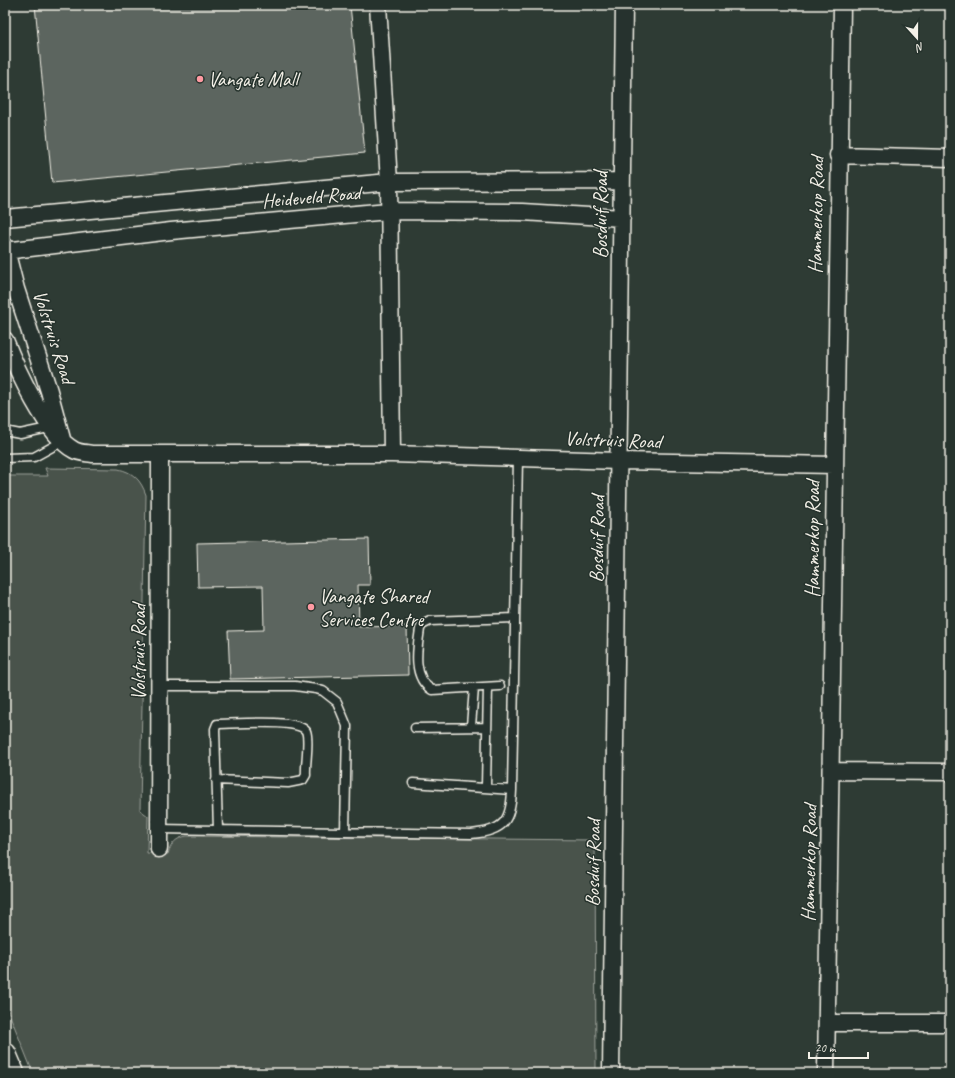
<svg xmlns="http://www.w3.org/2000/svg" width="955" height="1078" viewBox="0 0 955 1078" font-family="Caveat,sans-serif">
<style>
.grass{fill:#48524c;stroke:#9ea29a}
.building{fill:#5c655e;stroke:#f4f1e8}
.lines{fill:none;stroke-linecap:round;stroke-linejoin:round}
.service-casing{stroke:#f4f1e8;stroke-width:11}
.minor-casing{stroke:#f4f1e8;stroke-width:19}
.motorway-casing{stroke:#f4f1e8;stroke-width:25}
.service{stroke:#26332d;stroke-width:8}
.minor{stroke:#26332d;stroke-width:16}
.motorway{stroke:#26332d;stroke-width:22}
.poi-dot{fill:#ff9aa2;stroke:#26332d;stroke-width:1.5}
.labels{text-anchor:middle;dominant-baseline:central;stroke-width:3;stroke-linejoin:round;paint-order:stroke}
.poi-label{font-size:20px;fill:#f4f1e8;stroke:#26332d;text-anchor:start}
.street-label{font-size:20px;fill:#f4f1e8;stroke:#26332d}
</style>
<rect width="100%" height="100%" fill="#2e3b34"/>
<filter id="ink" filterUnits="userSpaceOnUse"><feTurbulence type="fractalNoise" baseFrequency=".025" numOctaves="2"/><feDisplacementMap in="SourceGraphic" scale="8" xChannelSelector="R" yChannelSelector="G"/><feConvolveMatrix kernelMatrix="1 2 1 2 8 2 1 2 1" color-interpolation-filters="sRGB"/></filter>
<g filter="url(#ink)">
<path class="grass" d="M45,468L118,469C133,472 141,480 146,495L140,810L148,816L147,853L168,854C171,843 176,838 187,836L595,840L596,1073H33L5,1003V476H48Z"/>
<path class="building" d="M35,5H350L365,153L52,183Z
M369,539L370,585H358L359,627L407,626L408,675L230,679L228,631L264,630L263,586L198,587L197,543Z"/>
<g class="lines">
<defs>
<path id="service" d="M5,431L20,434L53,427
M5,458L34,457L63,441
M159,686H295L316,689L323,691L337,702L347,726L345,832
M500,686L432,690C412,678 417,649 420,629L422,625L430,621L515,618
M471,726L474,688
M415,728L487,727
M216,780L288,783L303,780L306,775C305,764 310,740 306,731C298,718 233,724 217,724L215,729L218,830
M413,783L512,790
M486,787L488,687
M159,829L471,834C504,831 511,821 512,790L518,458"/>
<path id="minor" d="M378,5L389,182L392,454
M838,155L950,158
M5,218L389,182L621,181
M5,246L16,289L49,391L62,439
M5,251L171,231L388,211L522,212L622,218
M5,340C16,368 47,436 74,450C79,453 87,453 92,454H392L619,461L834,465
M832,771L950,772
M159,849L160,454
M827,1023H950
M611,1073L624,5
M826,1073L842,5"/>
<path id="motorway" d="M5,1054L13,1073"/>
</defs>
<use href="#service" class="service-casing"/>
<use href="#minor" class="minor-casing"/>
<use href="#motorway" class="motorway-casing"/>
<use href="#service" class="service"/>
<use href="#minor" class="minor"/>
<use href="#motorway" class="motorway"/>
</g>
</g>
<g class="poi-dot">
<circle cx="200" cy="79" r="4"/>
<circle cx="311" cy="607" r="4"/>
</g>
<g class="labels">
<g class="poi-label">
<text x="208" y="79">Vangate Mall</text>
<text x="319" y="596">Vangate Shared<tspan x="319" dy="23">Services Centre</tspan></text>
</g>
<g class="street-label">
<text transform="translate(311 197) rotate(-5)">Heideveld Road</text>
<text transform="translate(600 215) rotate(-90)">Bosduif Road</text>
<text transform="translate(816 215) rotate(-89)">Hammerkop Road</text>
<text transform="translate(54 337) rotate(72)">Volstruis Road</text>
<text transform="translate(613 440) rotate(2)">Volstruis Road</text>
<text transform="translate(597 539) rotate(-89)">Bosduif Road</text>
<text transform="translate(812 539) rotate(-90)">Hammerkop Road</text>
<text transform="translate(138 652) rotate(-90)">Volstruis Road</text>
<text transform="translate(593 863) rotate(-89)">Bosduif Road</text>
<text transform="translate(809 863) rotate(-89)">Hammerkop Road</text>
</g>
</g>
<rect width="955" height="1078" fill="none" stroke="#26332d" stroke-width="20"/>
<rect x="10" y="10" width="935" height="1058" fill="none" stroke="#f4f1e8" stroke-width="1.5" filter="url(#ink)"/>
<g transform="translate(917 38) rotate(159)" stroke="#26332d" stroke-width="3" paint-order="stroke">
<path d="M0-3L7 15L0 10L-7 15Z" fill="#f4f1e8"/>
<text y="-6" font-size="11" font-weight="bold" text-anchor="middle" fill="#f4f1e8">N</text>
</g>
<path d="M809 1052v6h59v-6" fill="none" stroke="#f4f1e8" stroke-width="2"/>
<text x="815" y="1052" font-size="12" fill="#f4f1e8" stroke="#26332d" stroke-width="3" paint-order="stroke">20 m</text>
</svg>
